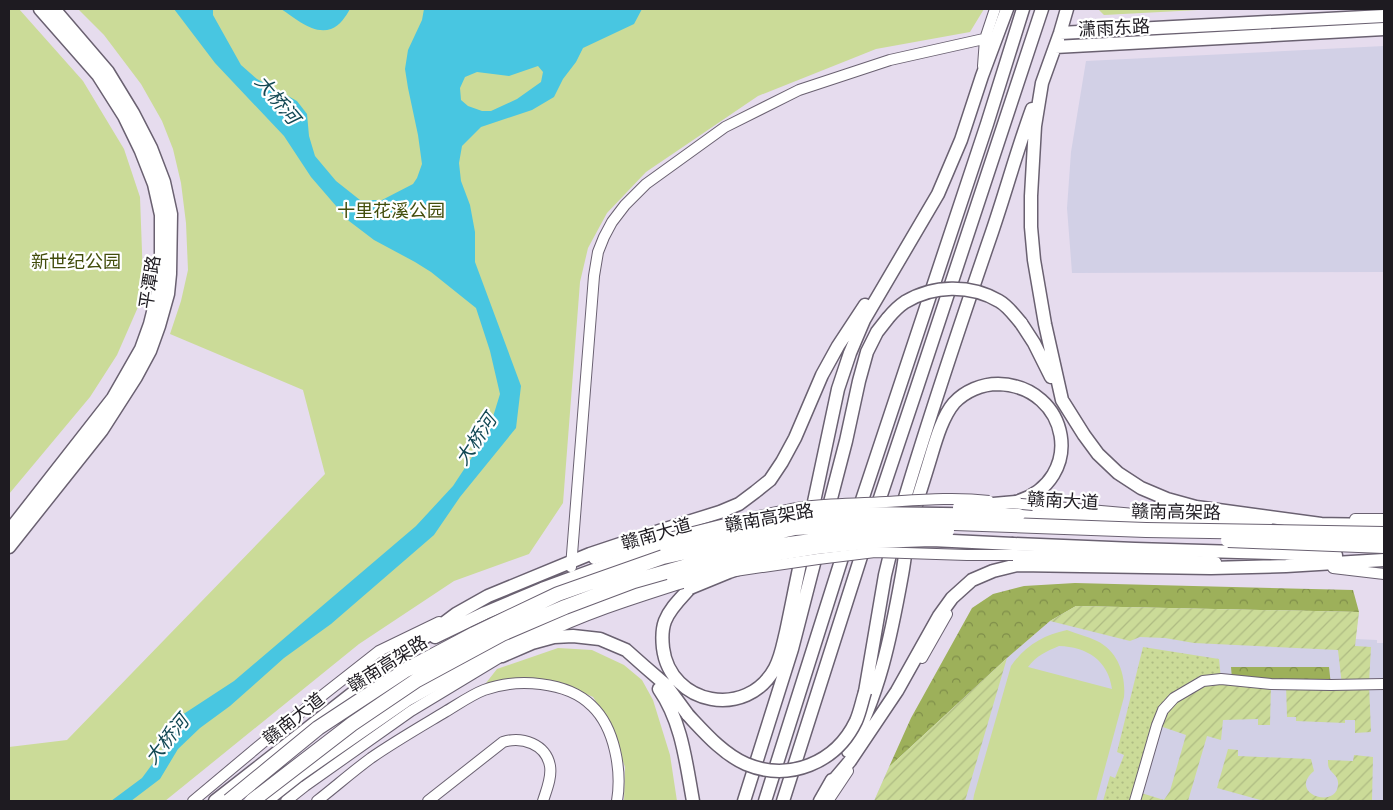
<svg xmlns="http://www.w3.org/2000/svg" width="1393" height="810" viewBox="0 0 1393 810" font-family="Commissioner,'Noto Sans SC',sans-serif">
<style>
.education{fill:#d2d0e6}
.grass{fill:url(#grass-dots)}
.forest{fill:url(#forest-crowns)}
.park{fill:#cbdb98;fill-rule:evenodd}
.garden{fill:url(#garden-furrows)}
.water{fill:#48c6e1;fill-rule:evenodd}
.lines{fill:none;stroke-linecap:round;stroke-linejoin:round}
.minor-casing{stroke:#6a6171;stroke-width:12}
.major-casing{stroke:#6a6171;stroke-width:15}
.minor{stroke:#fff;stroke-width:10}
.major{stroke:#fff;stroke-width:12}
.minor-bridge-casing{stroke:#6a6171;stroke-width:12;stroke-linecap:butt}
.major-bridge-casing{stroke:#6a6171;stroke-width:15;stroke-linecap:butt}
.highway-bridge-casing{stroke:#6a6171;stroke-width:16;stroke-linecap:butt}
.minor-bridge{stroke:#fff;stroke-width:10}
.major-bridge{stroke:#fff;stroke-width:12}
.highway-bridge{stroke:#fff;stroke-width:14}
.labels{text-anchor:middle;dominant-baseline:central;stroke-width:4.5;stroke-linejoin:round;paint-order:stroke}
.street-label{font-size:18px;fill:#1e1b21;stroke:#fff}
.park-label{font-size:18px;fill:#424d0c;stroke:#fff}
.water-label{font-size:19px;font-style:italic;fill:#124854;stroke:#fff}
</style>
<defs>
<pattern id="grass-dots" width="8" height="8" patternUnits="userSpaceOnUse" patternTransform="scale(1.25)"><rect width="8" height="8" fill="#cbdb98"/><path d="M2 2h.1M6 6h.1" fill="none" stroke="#aebb83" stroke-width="1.8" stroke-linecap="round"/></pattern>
<pattern id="forest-crowns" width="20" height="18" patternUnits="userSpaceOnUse" patternTransform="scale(1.25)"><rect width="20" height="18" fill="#9db05a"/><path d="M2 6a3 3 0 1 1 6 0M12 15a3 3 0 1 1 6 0" fill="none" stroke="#7f8e4a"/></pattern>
<pattern id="garden-furrows" width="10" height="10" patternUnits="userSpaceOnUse" patternTransform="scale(1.25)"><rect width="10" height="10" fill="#cbdb98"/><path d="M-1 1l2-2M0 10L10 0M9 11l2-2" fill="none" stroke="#aebb83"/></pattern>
</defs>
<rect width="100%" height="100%" fill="#e6dcee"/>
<path class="education" d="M1384,46V272L1072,273L1067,208L1071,152L1086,61Z
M1076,606L1359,612L1355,639L1377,640V643H1384V801H874L889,767L1007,658L1050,621Z"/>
<path class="grass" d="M1143,647L1219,659L1221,679L1163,710L1135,801H1103L1110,776L1115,778L1124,755L1117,752Z"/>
<path class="forest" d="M1075,583L1353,590L1359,612L1076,606L1050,621L1007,658L889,767L911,718L972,608L993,594L1024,586Z
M1231,667H1329L1331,685L1232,679Z"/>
<path class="park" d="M9,9H19L83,81L124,149L140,197L143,278L138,307L117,355L90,397L9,494Z
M78,9H984L970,32L876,49L758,96L646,172L607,213L588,248L580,282L563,503L529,554L454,581L359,644L165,801H9V747L67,740L325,474L303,390L170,334L181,301L188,270L186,223L181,183L173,149L162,121L141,84L104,35Z
M1098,9H1217L1104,15Z
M1067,630C1077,634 1087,636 1097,641C1118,651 1126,675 1124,697L1096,801H973L974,795L1011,666C1025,646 1043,635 1067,630ZM1059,646C1087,647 1108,660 1112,689L1028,667C1036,656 1047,651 1059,646Z
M558,648L592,650L624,665L642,680L653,700L670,755L677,801H624L625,767L608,720L593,697L570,687L531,679L486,683L497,669Z"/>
<path class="garden" d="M1076,606L1359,612L1355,646L1371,647L1369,684L1371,732L1355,733V720H1345V723L1296,721V717H1287L1286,684L1342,685L1338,650L1194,643L1165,638L1140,637L1130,641L1050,621Z
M1007,658L965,801H874L889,767Z
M1203,681L1271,684L1270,725H1258V719L1223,720L1221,740L1207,736L1188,801H1135L1138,792L1164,800L1170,791L1186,735L1157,725L1163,710Z
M1228,749L1238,750V756L1311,759L1314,771C1287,793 1336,810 1338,785C1339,776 1332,774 1329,768C1328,766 1328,763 1328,760L1353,761L1354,755L1373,757L1372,801H1264L1217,788Z"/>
<path class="water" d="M174,9H213V15L241,65L257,79L297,101L307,114L309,136L315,156L336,181L360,200H382L413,184L417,178L422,164L418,135L408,88L405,69L408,50L422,20L424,9H642L634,24L583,48L576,62L563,79L554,97L532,110L481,127L462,146L459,163L461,181L470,205L475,232V262L521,386L516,428L460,497L434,535L331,624L284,658L230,706L200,728L178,749L160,779L131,801H111L142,778L162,751L182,715L234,681L416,526L453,486L488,433L500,394L490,351L476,308L431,272L415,262L374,240L349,221L311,177L284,136L215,63ZM538,66L543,72L541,82L517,99L491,111H482L468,106L461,100L460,88L465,77L477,72L509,76Z
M281,9H350C346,16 340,26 331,29C313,35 295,18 281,9Z"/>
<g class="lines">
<defs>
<path id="minor" d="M983,66L985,39L995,9
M1033,505L1146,515
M1355,519H1384
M1013,555L1136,558L1216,562
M594,559L665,539
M571,567L594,276L598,252L604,237L612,222L625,205L646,184L725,127L799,90L890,60L997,36
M1333,568L1384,574
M538,637C582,615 629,600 676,585
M922,658L947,614
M193,801L272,735L379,651L439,622
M286,801L305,786L411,711L507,653
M317,801C335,787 352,772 371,758C394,742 420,727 445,712C457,705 471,695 484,690C517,678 567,681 592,706C615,728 622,771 617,801
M428,801L503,742C522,736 546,744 550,766C552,778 546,791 543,801
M828,801L848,771
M1135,801L1157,725L1163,710L1174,698L1203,681L1221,679L1271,684L1331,685L1384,684"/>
<path id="major" d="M1067,9L1060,33L1042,83L1035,126L1031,196V227L1034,260L1045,324L1062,400L1084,435L1098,454L1118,473L1141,488L1167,499L1196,507L1321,524
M1060,33L1384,16
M1055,47L1384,29
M1021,323L1034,343L1051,377
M901,511C929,417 960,325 992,232C1006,191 1017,150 1032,109
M875,513C931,345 988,177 1042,9
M827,514L846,441L859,381L867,352L877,332L888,318
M857,515L987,124L1023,9
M1019,515L1135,521L1266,523
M811,516L838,389L850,353L864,320L938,194L961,140L982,76L1007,9
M1314,524L1384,525
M9,531L113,398L141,349L150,324L158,292L161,272V215L154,184L141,151L124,116L98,75L40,9
M1013,544L1135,549L1336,555
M9,547L102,430L136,377L150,351L159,326L168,294L170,274L171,214L164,182L151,148L133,113L108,72L54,9
M690,588C681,598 670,608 665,621C662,629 662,639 663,648C670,705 747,720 775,668C781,657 783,644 786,632C792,604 797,577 803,550
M435,637L485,613L542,589L594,570L666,548
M502,656L532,643L554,637L573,636L600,639L626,650L644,666L666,685L688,715
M384,668L456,614L488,596L590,554L662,530L720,512L739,504L755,492L770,480L782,462L795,438L822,375L838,346L865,305
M659,689C682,722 686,763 693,801
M865,692L885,575L893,542
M848,751C879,697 891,636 902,575C905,559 906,543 910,527C915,506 922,486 928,466C934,447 941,418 954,403C965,391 982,384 998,384C1070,386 1087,480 1016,502
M828,787L850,761L897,691L939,616L952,598L972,580L993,571L1017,565L1211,568L1286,566L1384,560
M215,801L390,664
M266,801L299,775L407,700L548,622L624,593L673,578
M744,801L792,649L818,548
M765,801L846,545
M783,801L865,544
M820,801L832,780"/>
</defs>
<use href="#minor" class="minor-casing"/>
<use href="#major" class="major-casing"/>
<use href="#minor" class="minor"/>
<use href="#major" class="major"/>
<defs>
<path id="minor-bridge" d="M1009,503L1033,505
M665,539C711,528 756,515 803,507C830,503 859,504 886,502C920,500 955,497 989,501
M735,571L818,559L875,552L967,555H1013
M676,585L701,578"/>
<path id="major-bridge" d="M888,318C893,312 899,306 905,302C933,285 970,284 999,301C1008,306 1014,315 1021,323
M959,507L1016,502
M666,548L737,528L771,523L803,516L864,513L1019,515
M673,578L749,559L816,548L874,542L932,540L1013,544
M690,588L729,572L741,568
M688,715C705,733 723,754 746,764C789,782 836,763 856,721C860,712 862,701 865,692"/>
<path id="highway-bridge" d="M1228,540L1384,546
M229,801L318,728L406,670L474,634L558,594L663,557L795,528L863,524L926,522L1146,530L1384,534
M252,801L352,724L417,680L502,634L565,607L634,581L701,562L775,546L833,538L947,531"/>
</defs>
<use href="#minor-bridge" class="minor-bridge-casing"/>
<use href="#major-bridge" class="major-bridge-casing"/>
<use href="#highway-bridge" class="highway-bridge-casing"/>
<use href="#minor-bridge" class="minor-bridge"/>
<use href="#major-bridge" class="major-bridge"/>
<use href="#highway-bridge" class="highway-bridge"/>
</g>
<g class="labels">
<g class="street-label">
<text transform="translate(1114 27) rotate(-3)">潇雨东路</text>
<text transform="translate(149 282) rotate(-81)">平潭路</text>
<text transform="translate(1063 500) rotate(3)">赣南大道</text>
<text transform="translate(1176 511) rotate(1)">赣南高架路</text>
<text transform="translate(769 517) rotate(-10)">赣南高架路</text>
<text transform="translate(656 533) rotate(-16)">赣南大道</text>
<text transform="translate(387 663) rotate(-32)">赣南高架路</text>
<text transform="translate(293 718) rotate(-38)">赣南大道</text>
</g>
<g class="park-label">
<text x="391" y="210">十里花溪公园</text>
<text x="76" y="261">新世纪公园</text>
</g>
<g class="water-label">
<text transform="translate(278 99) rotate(50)">大桥河</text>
<text transform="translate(475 439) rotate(-56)">大桥河</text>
<text transform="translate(166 739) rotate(-51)">大桥河</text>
</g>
</g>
<rect width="1393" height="810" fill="none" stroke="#1e1b21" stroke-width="20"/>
</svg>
